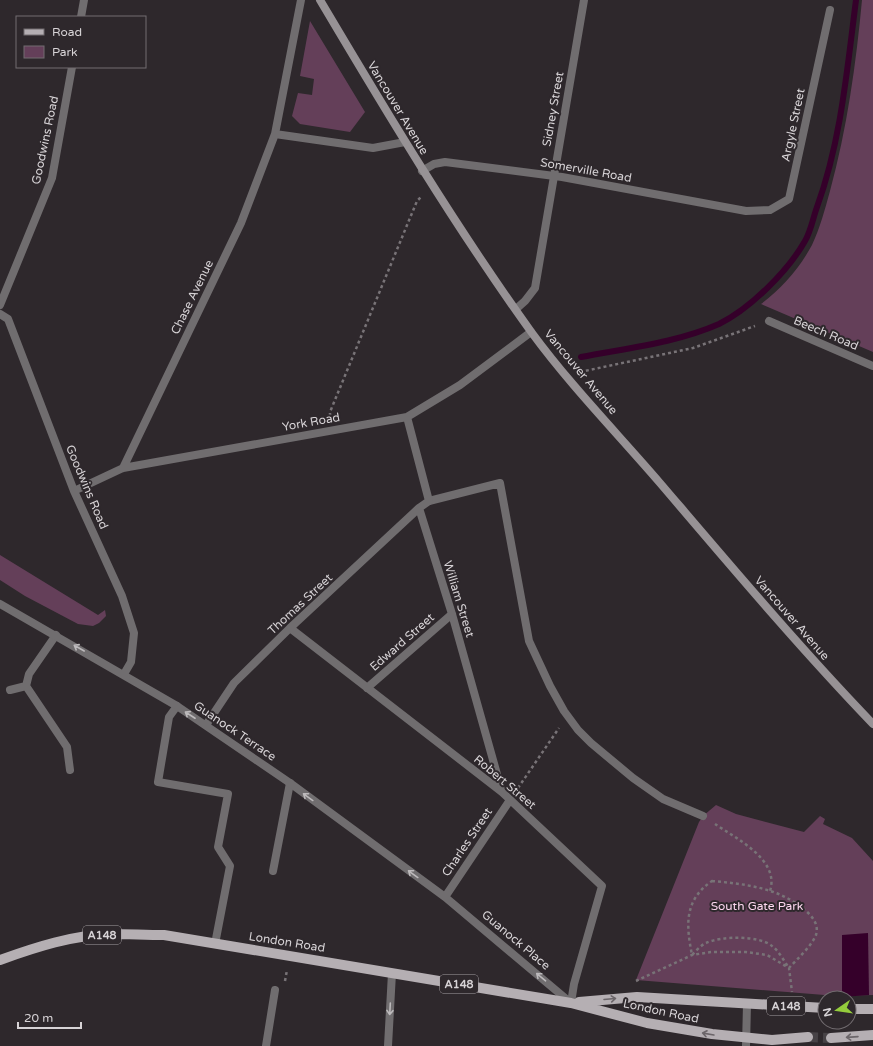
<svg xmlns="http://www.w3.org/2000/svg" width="873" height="1046" viewBox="0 0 873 1046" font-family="'Varela Round',sans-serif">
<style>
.green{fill:#643f59}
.water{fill:#35002a}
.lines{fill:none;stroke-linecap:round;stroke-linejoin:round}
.stream{stroke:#35002a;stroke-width:6}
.primary-tunnel{stroke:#474246;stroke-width:10;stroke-dasharray:10 5;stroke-linecap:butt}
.path{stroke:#787377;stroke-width:2.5;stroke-dasharray:3 3;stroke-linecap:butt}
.lane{stroke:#706d6f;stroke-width:8}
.street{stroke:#706d6f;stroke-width:8}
.secondary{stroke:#979295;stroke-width:8}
.primary{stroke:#b5afb3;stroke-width:10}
.oneway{stroke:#bdbabc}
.oneway2{stroke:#6b6569}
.labels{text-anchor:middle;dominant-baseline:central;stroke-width:4;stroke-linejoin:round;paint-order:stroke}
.shield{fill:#2e282c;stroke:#a4a0a3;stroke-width:1}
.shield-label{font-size:11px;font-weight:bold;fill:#d7d3d6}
.street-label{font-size:12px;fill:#d7d3d6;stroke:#2e282c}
.park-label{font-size:12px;fill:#fdd7f0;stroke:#2e282c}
</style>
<rect width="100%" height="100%" fill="#2e282c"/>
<path class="green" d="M862,0H873V352L761,304C782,288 799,269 812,245C820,228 825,209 830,191C847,129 856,64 862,0Z
M310,21L365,112L350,132L300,124L292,116L298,93L312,95L314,79L300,76Z
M0,555L98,615L105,610L106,616L99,623L93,626L78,624L25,596L0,580Z
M716,805L736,814L804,832L820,816L825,819L823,824L852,838L873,861V995L837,996L636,980L699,822L703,816Z"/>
<path class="water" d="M868,933L869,995L842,997V935Z"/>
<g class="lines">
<path class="stream" d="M581,357C627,348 676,343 719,324C750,309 788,271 805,241C811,231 813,218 817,207C841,141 847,70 856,0"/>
<path class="primary-tunnel" d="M808,1037L831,1038"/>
<path class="path" d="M580,372L693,348L755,326
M330,416V412L417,201L422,196
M518,788L559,728
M715,824C737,839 780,860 770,891
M712,881C746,884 780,888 806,911C813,917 819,925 816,935C811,947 797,959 789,968C784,961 779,951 772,946C759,935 721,936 706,943C701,945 696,951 692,955C686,925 684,900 712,881Z
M285,981L287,970
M636,981L692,955L711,952H746L767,955L789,968L792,992"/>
<path class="lane" d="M429,501L500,483L529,641L550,686L564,711L578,730L591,743L633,778L663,799L703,816
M56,635L29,674L26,686L67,747L70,770
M10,690L26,686
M177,706L169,717L158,782L228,794L218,847L230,866L215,944
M273,871L290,783"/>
<path class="street" d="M81,17L84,0
M275,134L373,148L405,142
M422,171L434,164L445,162L562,177L746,211L770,210L789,199L830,10
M0,305L52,178L72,67
M516,309L525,301L535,288L584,0
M0,314L8,319L74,491L122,596L134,633L131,662L124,674
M769,321L873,366
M407,417L429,501L419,508L452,614L502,792
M123,468L241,223L275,134L301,0
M74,491L123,468L407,417L460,385L531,332
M0,604L177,706L290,783L445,897L571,1003
M290,628L502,792L602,886L574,984L571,1003
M367,688L452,614
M206,725L234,683L290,628L419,508
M445,897L510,800
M266,1046L275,990
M388,1046L392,973
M746,1046L747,1004"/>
<path class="secondary" d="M320,0C387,113 455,226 532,333C571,386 617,433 660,483C730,565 799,647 873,724"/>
<path class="primary" d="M0,960C36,947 73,935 111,934C129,934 146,935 164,935L571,1003L647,1023L712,1034L772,1040L808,1037
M579,1002L637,997L825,1008
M849,1009H873
M831,1038L873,1035"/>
</g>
<defs><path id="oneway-shaft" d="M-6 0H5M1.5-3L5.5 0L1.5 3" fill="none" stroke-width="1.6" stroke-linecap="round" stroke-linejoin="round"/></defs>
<g class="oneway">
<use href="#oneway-shaft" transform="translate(79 648) rotate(-150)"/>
<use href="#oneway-shaft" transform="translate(190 715) rotate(-147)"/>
<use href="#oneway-shaft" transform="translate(308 797) rotate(-144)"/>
<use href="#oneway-shaft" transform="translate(413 874) rotate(-144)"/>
<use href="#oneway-shaft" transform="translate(541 977) rotate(-140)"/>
<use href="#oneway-shaft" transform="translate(390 1009) rotate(93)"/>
</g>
<g class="oneway2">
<use href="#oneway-shaft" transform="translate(610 999) rotate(-5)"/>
<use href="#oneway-shaft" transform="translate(708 1034) rotate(-170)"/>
<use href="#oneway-shaft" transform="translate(852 1037) rotate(176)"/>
</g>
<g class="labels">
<g class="shield">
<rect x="83" y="926" width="38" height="18" rx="3"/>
<rect x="440" y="975" width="38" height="18" rx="3"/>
<rect x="767" y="997" width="38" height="18" rx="3"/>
</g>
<g class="shield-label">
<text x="102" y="935">A148</text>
<text x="459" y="984">A148</text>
<text x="786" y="1006">A148</text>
</g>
<g class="street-label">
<text transform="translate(398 108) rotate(59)">Vancouver Avenue</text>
<text transform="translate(553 109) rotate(-80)">Sidney Street</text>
<text transform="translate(793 125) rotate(-78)">Argyle Street</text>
<text transform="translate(45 140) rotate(-78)">Goodwins Road</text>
<text transform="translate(586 170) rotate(10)">Somerville Road</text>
<text transform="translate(192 297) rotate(-64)">Chase Avenue</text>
<text transform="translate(826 333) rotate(23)">Beech Road</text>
<text transform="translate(581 372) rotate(50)">Vancouver Avenue</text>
<text transform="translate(311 422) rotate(-10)">York Road</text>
<text transform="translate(87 487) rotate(67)">Goodwins Road</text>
<text transform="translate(459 599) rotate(73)">William Street</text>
<text transform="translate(300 604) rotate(-43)">Thomas Street</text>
<text transform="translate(792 618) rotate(49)">Vancouver Avenue</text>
<text transform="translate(402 642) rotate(-41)">Edward Street</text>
<text transform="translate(235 731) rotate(34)">Guanock Terrace</text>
<text transform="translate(505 782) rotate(40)">Robert Street</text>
<text transform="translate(467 842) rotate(-56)">Charles Street</text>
<text transform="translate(516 940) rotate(40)">Guanock Place</text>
<text transform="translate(287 942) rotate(9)">London Road</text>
<text transform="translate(661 1011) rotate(12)">London Road</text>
</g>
<g class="park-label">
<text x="757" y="906">South Gate Park</text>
</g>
</g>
<rect x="16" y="16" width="130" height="52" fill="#2e282c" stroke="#726c70"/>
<rect x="24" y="29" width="20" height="6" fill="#b5afb3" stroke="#726c70"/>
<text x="52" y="36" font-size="12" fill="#d7d3d6">Road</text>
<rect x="24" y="46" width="20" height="12" fill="#643f59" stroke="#726c70"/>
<text x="52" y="56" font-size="12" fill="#d7d3d6">Park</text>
<g transform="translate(837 1010) rotate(257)"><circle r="19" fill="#2e282c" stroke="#726c70"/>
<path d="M0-3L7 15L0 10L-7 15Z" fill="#94cc3c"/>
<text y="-6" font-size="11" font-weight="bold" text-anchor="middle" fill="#d7d3d6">N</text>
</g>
<path d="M18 1022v6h63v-6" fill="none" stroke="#d7d3d6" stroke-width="2"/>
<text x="24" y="1022" font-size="12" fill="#d7d3d6" stroke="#2e282c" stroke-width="3" paint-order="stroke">20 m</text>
</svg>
